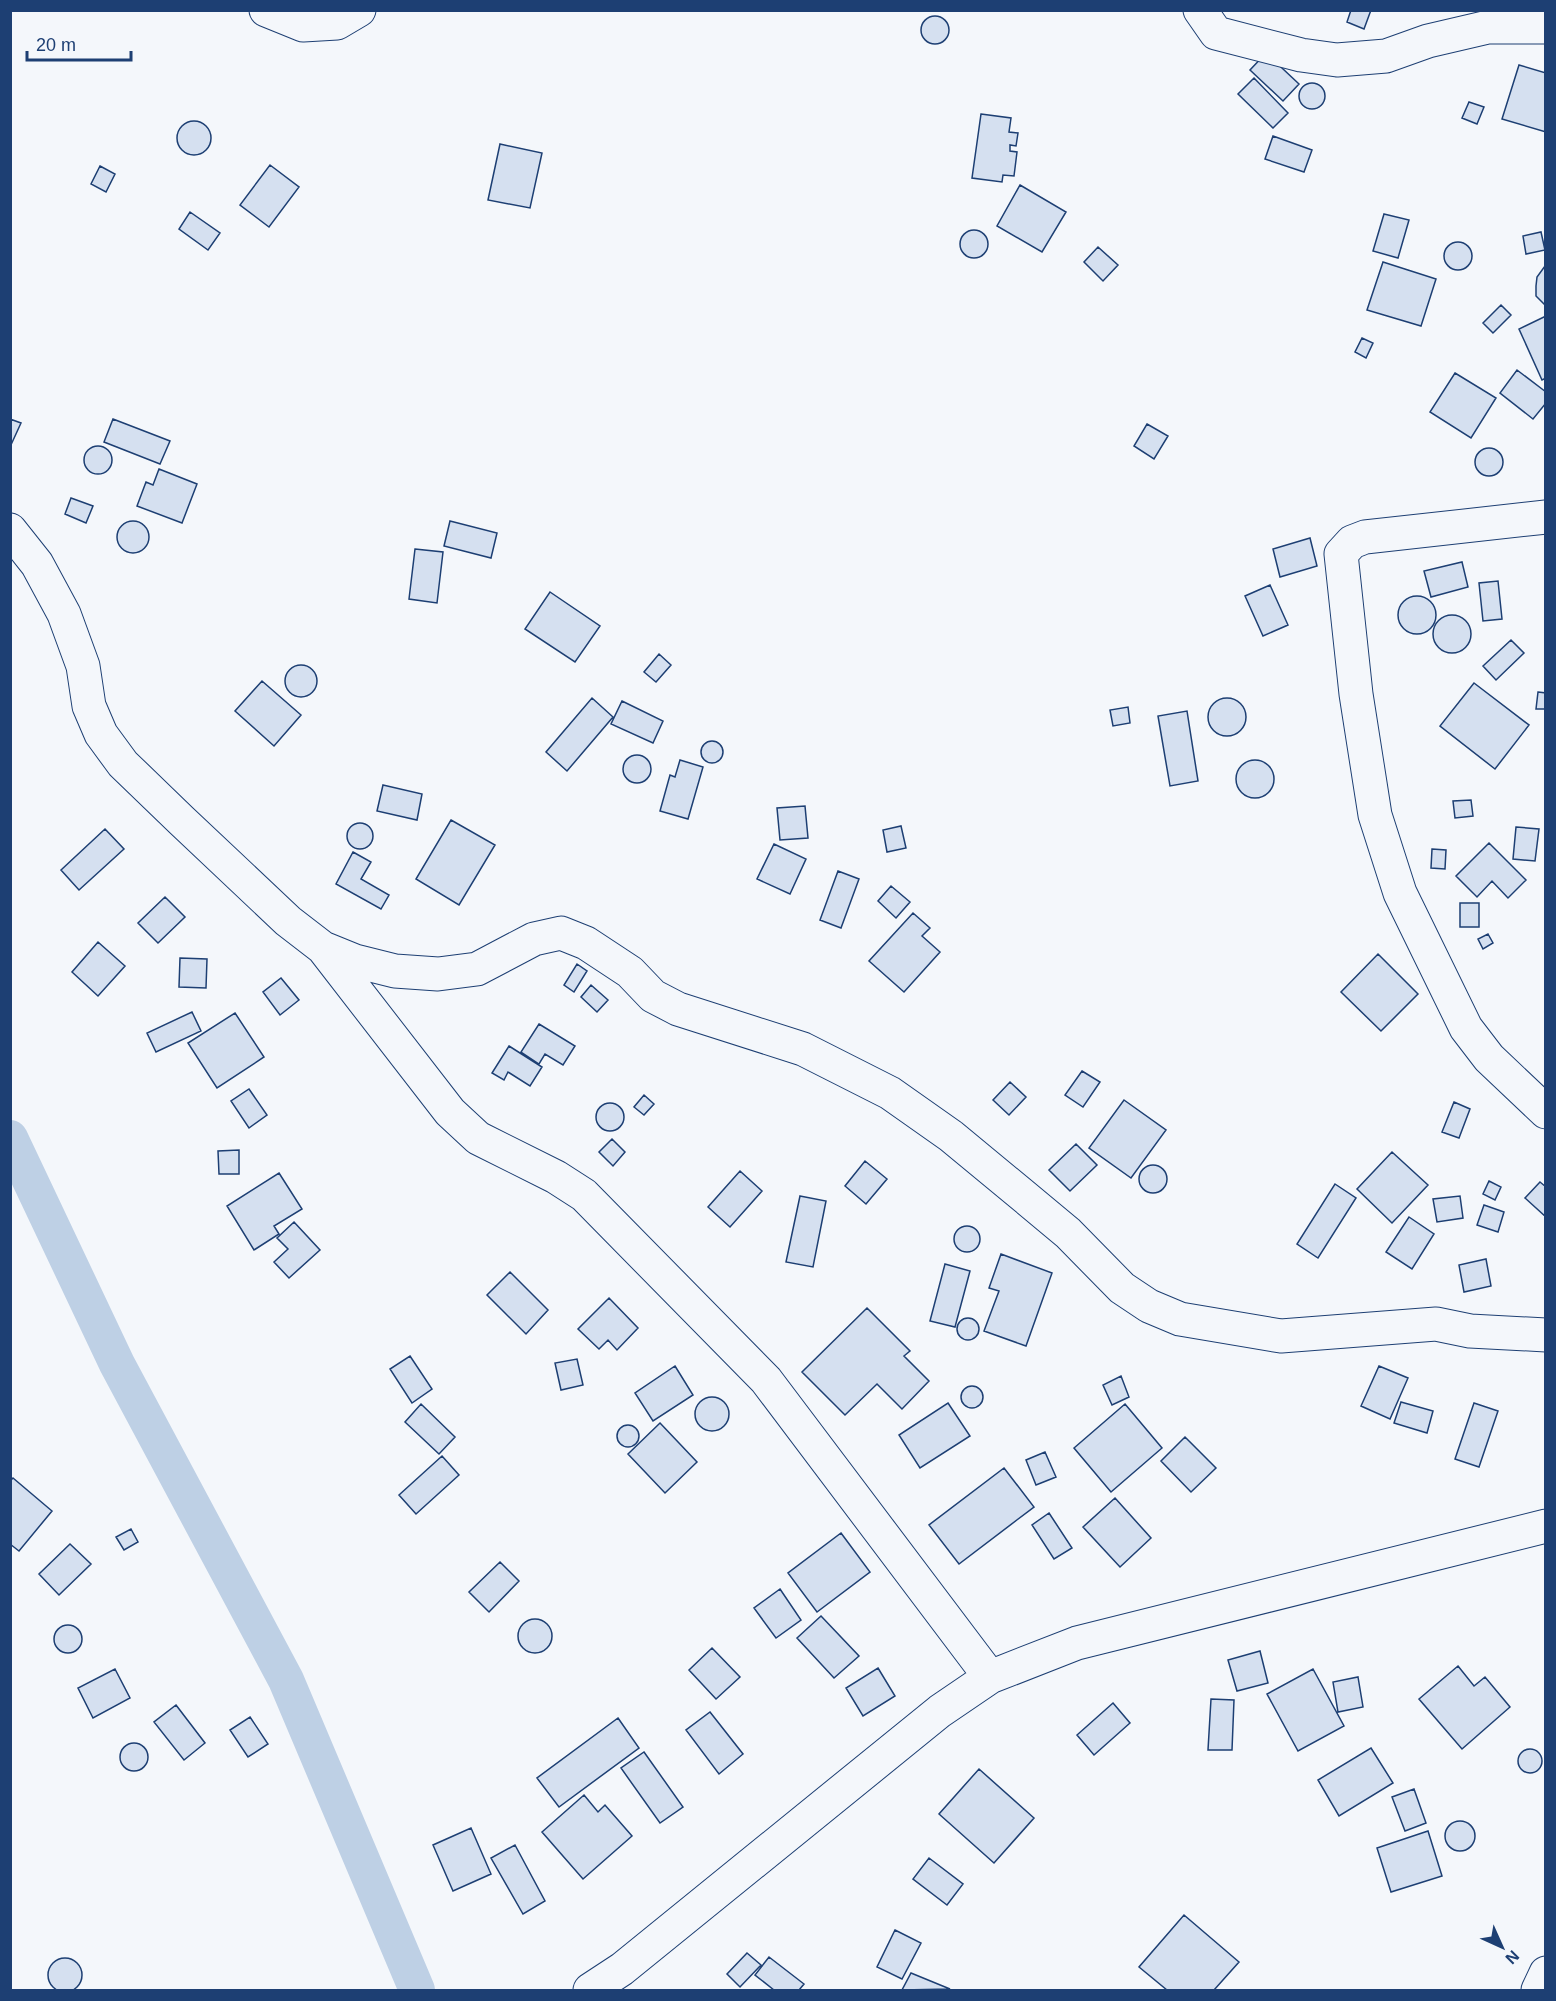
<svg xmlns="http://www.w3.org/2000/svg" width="1556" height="2001" viewBox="0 0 1556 2001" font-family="Helvetica,sans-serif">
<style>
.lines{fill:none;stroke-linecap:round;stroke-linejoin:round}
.canal{stroke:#bed0e5;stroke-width:36}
.building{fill:#d5e0f0;stroke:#1d3f73;stroke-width:1.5}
.minor-casing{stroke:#1d3f73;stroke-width:35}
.minor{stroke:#f4f7fb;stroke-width:33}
</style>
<rect width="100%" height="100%" fill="#f4f7fb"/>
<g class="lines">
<path class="canal" d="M10,1138L117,1364L286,1680L417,1990"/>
</g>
<path class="building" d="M1351,10H1371L1364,29L1347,22Z
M921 30a14 14 0 1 1 28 0a14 14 0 1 1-28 0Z
M1266,53L1299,84L1283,101L1250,70Z
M1519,65L1546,73V132L1502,119Z
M1254,78L1288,113L1273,128L1238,94Z
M1299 96a13 13 0 1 1 26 0a13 13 0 1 1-26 0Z
M1469,102L1484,107L1477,124L1462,118Z
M981,114L1011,118L1009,132L1018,133L1016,146L1010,145V151L1017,152L1014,176L1003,175L1002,182L972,178Z
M177 138a17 17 0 1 1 34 0a17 17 0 1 1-34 0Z
M1273,136L1312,150L1304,172L1265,159Z
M500,144L542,153L530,208L488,200Z
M270,165L299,187L269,227L240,205Z
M100,166L115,174L106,192L91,184Z
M1020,185L1066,212L1042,252L997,226Z
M190,212L220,233L208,250L179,229Z
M1384,214L1409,220L1398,258L1373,251Z
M960 244a14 14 0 1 1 28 0a14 14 0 1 1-28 0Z
M1541,232L1545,250L1526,254L1523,236Z
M1444 256a14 14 0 1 1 28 0a14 14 0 1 1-28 0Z
M1098,247L1118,265L1103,281L1084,262Z
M1383,262L1436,279L1421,326L1367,310Z
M1545,266L1546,265V306L1536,296V286L1537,277Z
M1501,305L1511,315L1493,333L1483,323Z
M1546,316V378L1542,380L1519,329Z
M1362,338L1373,343L1366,358L1355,352Z
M1517,370L1546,392V403L1533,419L1500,393Z
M1455,373L1496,398L1471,438L1430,412Z
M10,419L21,423L10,447Z
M113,419L170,441L160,464L104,442Z
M1147,424L1168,436L1154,459L1134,446Z
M84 460a14 14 0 1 1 28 0a14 14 0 1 1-28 0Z
M1475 462a14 14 0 1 1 28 0a14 14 0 1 1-28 0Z
M159,469L197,484L182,523L137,506L146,482L153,485Z
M71,498L93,506L86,523L65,514Z
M117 537a16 16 0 1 1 32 0a16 16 0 1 1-32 0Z
M450,521L497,533L491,558L444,546Z
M1310,538L1317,566L1280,577L1273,549Z
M415,549L443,552L437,603L409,599Z
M1462,562L1468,587L1431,597L1424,571Z
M1498,581L1502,619L1483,621L1479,583Z
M1270,585L1288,625L1263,636L1245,596Z
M550,592L600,626L575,662L525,629Z
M1398 615a19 19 0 1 1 38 0a19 19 0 1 1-38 0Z
M1433 634a19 19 0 1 1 38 0a19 19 0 1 1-38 0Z
M1511,640L1524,653L1496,680L1483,666Z
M659,654L671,665L656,682L644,672Z
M285 681a16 16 0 1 1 32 0a16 16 0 1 1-32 0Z
M262,681L301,715L274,746L235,711Z
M1474,683L1529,725L1495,769L1440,726Z
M1538,692L1546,693V709H1536Z
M592,698L613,717L567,771L546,752Z
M1208 717a19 19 0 1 1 38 0a19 19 0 1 1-38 0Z
M622,701L663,721L653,743L611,724Z
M1128,707L1130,723L1113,726L1110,710Z
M1187,711L1198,781L1170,786L1158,716Z
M701 752a11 11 0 1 1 22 0a11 11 0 1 1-22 0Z
M623 769a14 14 0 1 1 28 0a14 14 0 1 1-28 0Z
M680,760L703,767L688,819L660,811L670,775L675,777Z
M1236 779a19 19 0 1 1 38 0a19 19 0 1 1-38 0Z
M383,785L422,794L417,820L377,811Z
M1471,800L1473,816L1455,818L1453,801Z
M805,806L808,838L780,840L777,808Z
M451,820L495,845L459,905L416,879Z
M347 836a13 13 0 1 1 26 0a13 13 0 1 1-26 0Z
M901,826L906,848L887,852L883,830Z
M1516,827L1539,829L1535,861L1513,859Z
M105,829L124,849L79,890L61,870Z
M1489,843L1526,880L1508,898L1492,881L1477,897L1456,876Z
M774,844L806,859L790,894L757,879Z
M1432,849L1446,850L1445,869L1431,868Z
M353,852L371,862L361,879L389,895L381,909L336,884Z
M838,871L859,879L841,928L820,920Z
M891,886L910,902L896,918L878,901Z
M165,897L185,917L158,943L138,923Z
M1460,903H1479V927H1460Z
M913,913L930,928L922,936L940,952L904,992L869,961Z
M1488,934L1493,943L1483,949L1478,939Z
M98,942L125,966L98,996L72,972Z
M1378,954L1418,994L1381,1031L1341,992Z
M180,958L207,959L206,988L179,987Z
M577,964L587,971L574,992L564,985Z
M281,978L299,1000L280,1015L263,992Z
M591,985L608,1000L597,1012L581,997Z
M192,1012L201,1031L156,1052L147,1033Z
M235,1013L264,1057L217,1088L188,1043Z
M539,1024L575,1046L563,1065L545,1054L539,1064L521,1052Z
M509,1046L542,1067L530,1086L508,1072L504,1080L492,1073Z
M1082,1071L1100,1082L1083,1107L1065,1095Z
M1010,1082L1026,1097L1009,1115L993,1100Z
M249,1089L267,1115L249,1128L231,1101Z
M644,1095L654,1104L644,1115L634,1107Z
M1124,1100L1166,1130L1131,1178L1089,1148Z
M1454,1102L1470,1109L1459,1138L1442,1132Z
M596 1117a14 14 0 1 1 28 0a14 14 0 1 1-28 0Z
M612,1139L625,1152L613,1166L599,1152Z
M1076,1144L1097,1165L1070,1191L1049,1170Z
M239,1150V1174H219L218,1151Z
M1392,1152L1428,1185L1392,1223L1357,1189Z
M865,1161L887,1179L866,1204L845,1186Z
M1139 1179a14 14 0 1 1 28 0a14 14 0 1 1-28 0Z
M740,1171L762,1191L730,1227L708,1207Z
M279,1173L302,1209L274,1226L279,1234L254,1250L227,1206Z
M1489,1181L1501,1187L1495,1200L1483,1194Z
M1540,1182L1546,1187V1217L1525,1198Z
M1335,1184L1356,1198L1318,1258L1297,1244Z
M800,1196L826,1201L813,1267L786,1262Z
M1460,1196L1463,1218L1437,1222L1433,1199Z
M1484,1205L1504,1212L1498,1232L1477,1225Z
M1409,1217L1434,1234L1412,1269L1386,1252Z
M294,1222L320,1250L289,1278L274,1262L288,1249L277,1238Z
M954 1239a13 13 0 1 1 26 0a13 13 0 1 1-26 0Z
M1001,1254L1052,1273L1026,1346L984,1331L999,1291L989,1288Z
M1486,1259L1491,1286L1464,1292L1459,1265Z
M945,1264L970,1271L955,1327L930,1321Z
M510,1272L548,1310L526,1334L487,1295Z
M609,1298L638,1328L617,1350L608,1340L599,1349L578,1329Z
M867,1308L910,1351L904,1356L929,1381L902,1409L877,1384L845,1415L802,1372Z
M957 1329a11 11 0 1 1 22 0a11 11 0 1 1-22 0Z
M410,1356L432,1389L412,1403L390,1369Z
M577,1359L583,1385L561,1390L555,1363Z
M675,1366L693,1395L653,1421L635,1393Z
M1379,1366L1408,1378L1390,1419L1361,1406Z
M1121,1376L1129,1397L1112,1405L1103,1385Z
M961 1397a11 11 0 1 1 22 0a11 11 0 1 1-22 0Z
M695 1414a17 17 0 1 1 34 0a17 17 0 1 1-34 0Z
M1401,1402L1433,1411L1427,1433L1394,1423Z
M948,1403L970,1436L920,1468L899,1435Z
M1474,1403L1498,1411L1479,1467L1455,1459Z
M421,1404L455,1437L439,1454L405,1422Z
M1125,1404L1162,1448L1111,1492L1074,1448Z
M660,1423L697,1462L665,1493L628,1454Z
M617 1436a11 11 0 1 1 22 0a11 11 0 1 1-22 0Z
M1185,1437L1216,1468L1191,1492L1161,1461Z
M1045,1452L1056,1477L1036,1485L1026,1460Z
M442,1456L459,1475L416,1514L399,1495Z
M1004,1468L1034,1507L959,1564L929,1525Z
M13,1478L52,1511L19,1551L10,1544V1481Z
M1115,1498L1151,1538L1120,1567L1083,1527Z
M1049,1513L1072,1548L1054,1559L1032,1525Z
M131,1529L138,1542L124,1550L116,1537Z
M841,1533L870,1572L817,1612L788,1573Z
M70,1544L91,1564L59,1595L39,1574Z
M500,1562L519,1581L489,1612L469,1592Z
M780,1589L801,1620L776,1638L754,1608Z
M821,1616L859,1656L834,1678L797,1638Z
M518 1636a17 17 0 1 1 34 0a17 17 0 1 1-34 0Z
M54 1639a14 14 0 1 1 28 0a14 14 0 1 1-28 0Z
M712,1648L740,1677L716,1699L689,1670Z
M1260,1651L1268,1683L1237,1691L1228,1660Z
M1458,1666L1474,1686L1485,1677L1510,1707L1462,1749L1419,1699Z
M878,1668L895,1696L863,1716L846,1688Z
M115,1669L130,1698L93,1718L78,1688Z
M1313,1669L1344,1726L1298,1751L1267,1694Z
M1358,1677L1363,1707L1338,1712L1333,1682Z
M1211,1699L1234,1700L1232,1750H1208Z
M1113,1703L1130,1723L1094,1755L1077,1735Z
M176,1705L205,1743L184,1760L154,1722Z
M710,1712L743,1754L719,1774L686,1730Z
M250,1717L268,1744L248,1757L230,1730Z
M618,1718L639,1748L559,1807L537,1778Z
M120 1757a14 14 0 1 1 28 0a14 14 0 1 1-28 0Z
M1371,1748L1393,1783L1339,1816L1318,1780Z
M1518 1761a12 12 0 1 1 24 0a12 12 0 1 1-24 0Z
M644,1752L683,1807L660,1823L621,1768Z
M979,1769L1034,1818L994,1863L939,1814Z
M1414,1789L1426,1823L1405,1831L1392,1797Z
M584,1795L598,1812L605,1805L632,1836L583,1879L542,1832Z
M1445 1836a15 15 0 1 1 30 0a15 15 0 1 1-30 0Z
M471,1828L491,1874L453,1891L433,1845Z
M1428,1831L1442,1876L1391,1892L1377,1848Z
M515,1845L545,1901L523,1914L491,1858Z
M929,1858L963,1884L947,1905L913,1879Z
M1184,1915L1239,1962L1214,1990H1167L1139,1967Z
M895,1930L921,1943L902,1979L877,1967Z
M747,1953L761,1965L740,1987L727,1974Z
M769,1957L804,1984L799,1990H774L755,1975Z
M48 1975a17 17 0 1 1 34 0a17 17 0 1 1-34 0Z
M911,1973L950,1989L902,1990Z"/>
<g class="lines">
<defs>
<path id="minor" d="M266,10L303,25L337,23L359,10
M1200,10L1216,33L1301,55L1337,60L1386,56L1428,41L1488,27H1546
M1546,517L1365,537L1352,542L1341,554L1356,694L1375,815L1400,893L1466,1028L1489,1058L1546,1112
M10,530L37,564L64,614L83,666L89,706L101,734L123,764L181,820L288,921L323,948L355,961L395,971L438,974L477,969L534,939L561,933L586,943L630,972L653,996L678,1009L803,1049L890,1093L951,1136L1020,1193L1068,1233L1122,1288L1149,1306L1180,1319L1281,1336L1436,1324L1470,1331L1546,1335
M323,948L450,1112L478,1138L556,1177L584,1195L766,1380L990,1677
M590,1990L622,1969L940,1711L990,1677L1077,1643L1546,1526
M1538,1990L1546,1973"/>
</defs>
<use href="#minor" class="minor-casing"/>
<use href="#minor" class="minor"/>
</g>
<rect width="1556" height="2001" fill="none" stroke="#1d3f73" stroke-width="24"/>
<g transform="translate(1502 1947) rotate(135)" stroke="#f4f7fb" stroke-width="4.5" paint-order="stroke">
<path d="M0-4.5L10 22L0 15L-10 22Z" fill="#1d3f73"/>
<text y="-9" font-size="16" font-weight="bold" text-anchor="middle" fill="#1d3f73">N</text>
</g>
<path d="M27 51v9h104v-9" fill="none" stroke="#1d3f73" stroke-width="3"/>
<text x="36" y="51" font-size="18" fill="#1d3f73" stroke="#f4f7fb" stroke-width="4.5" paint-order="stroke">20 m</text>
</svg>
